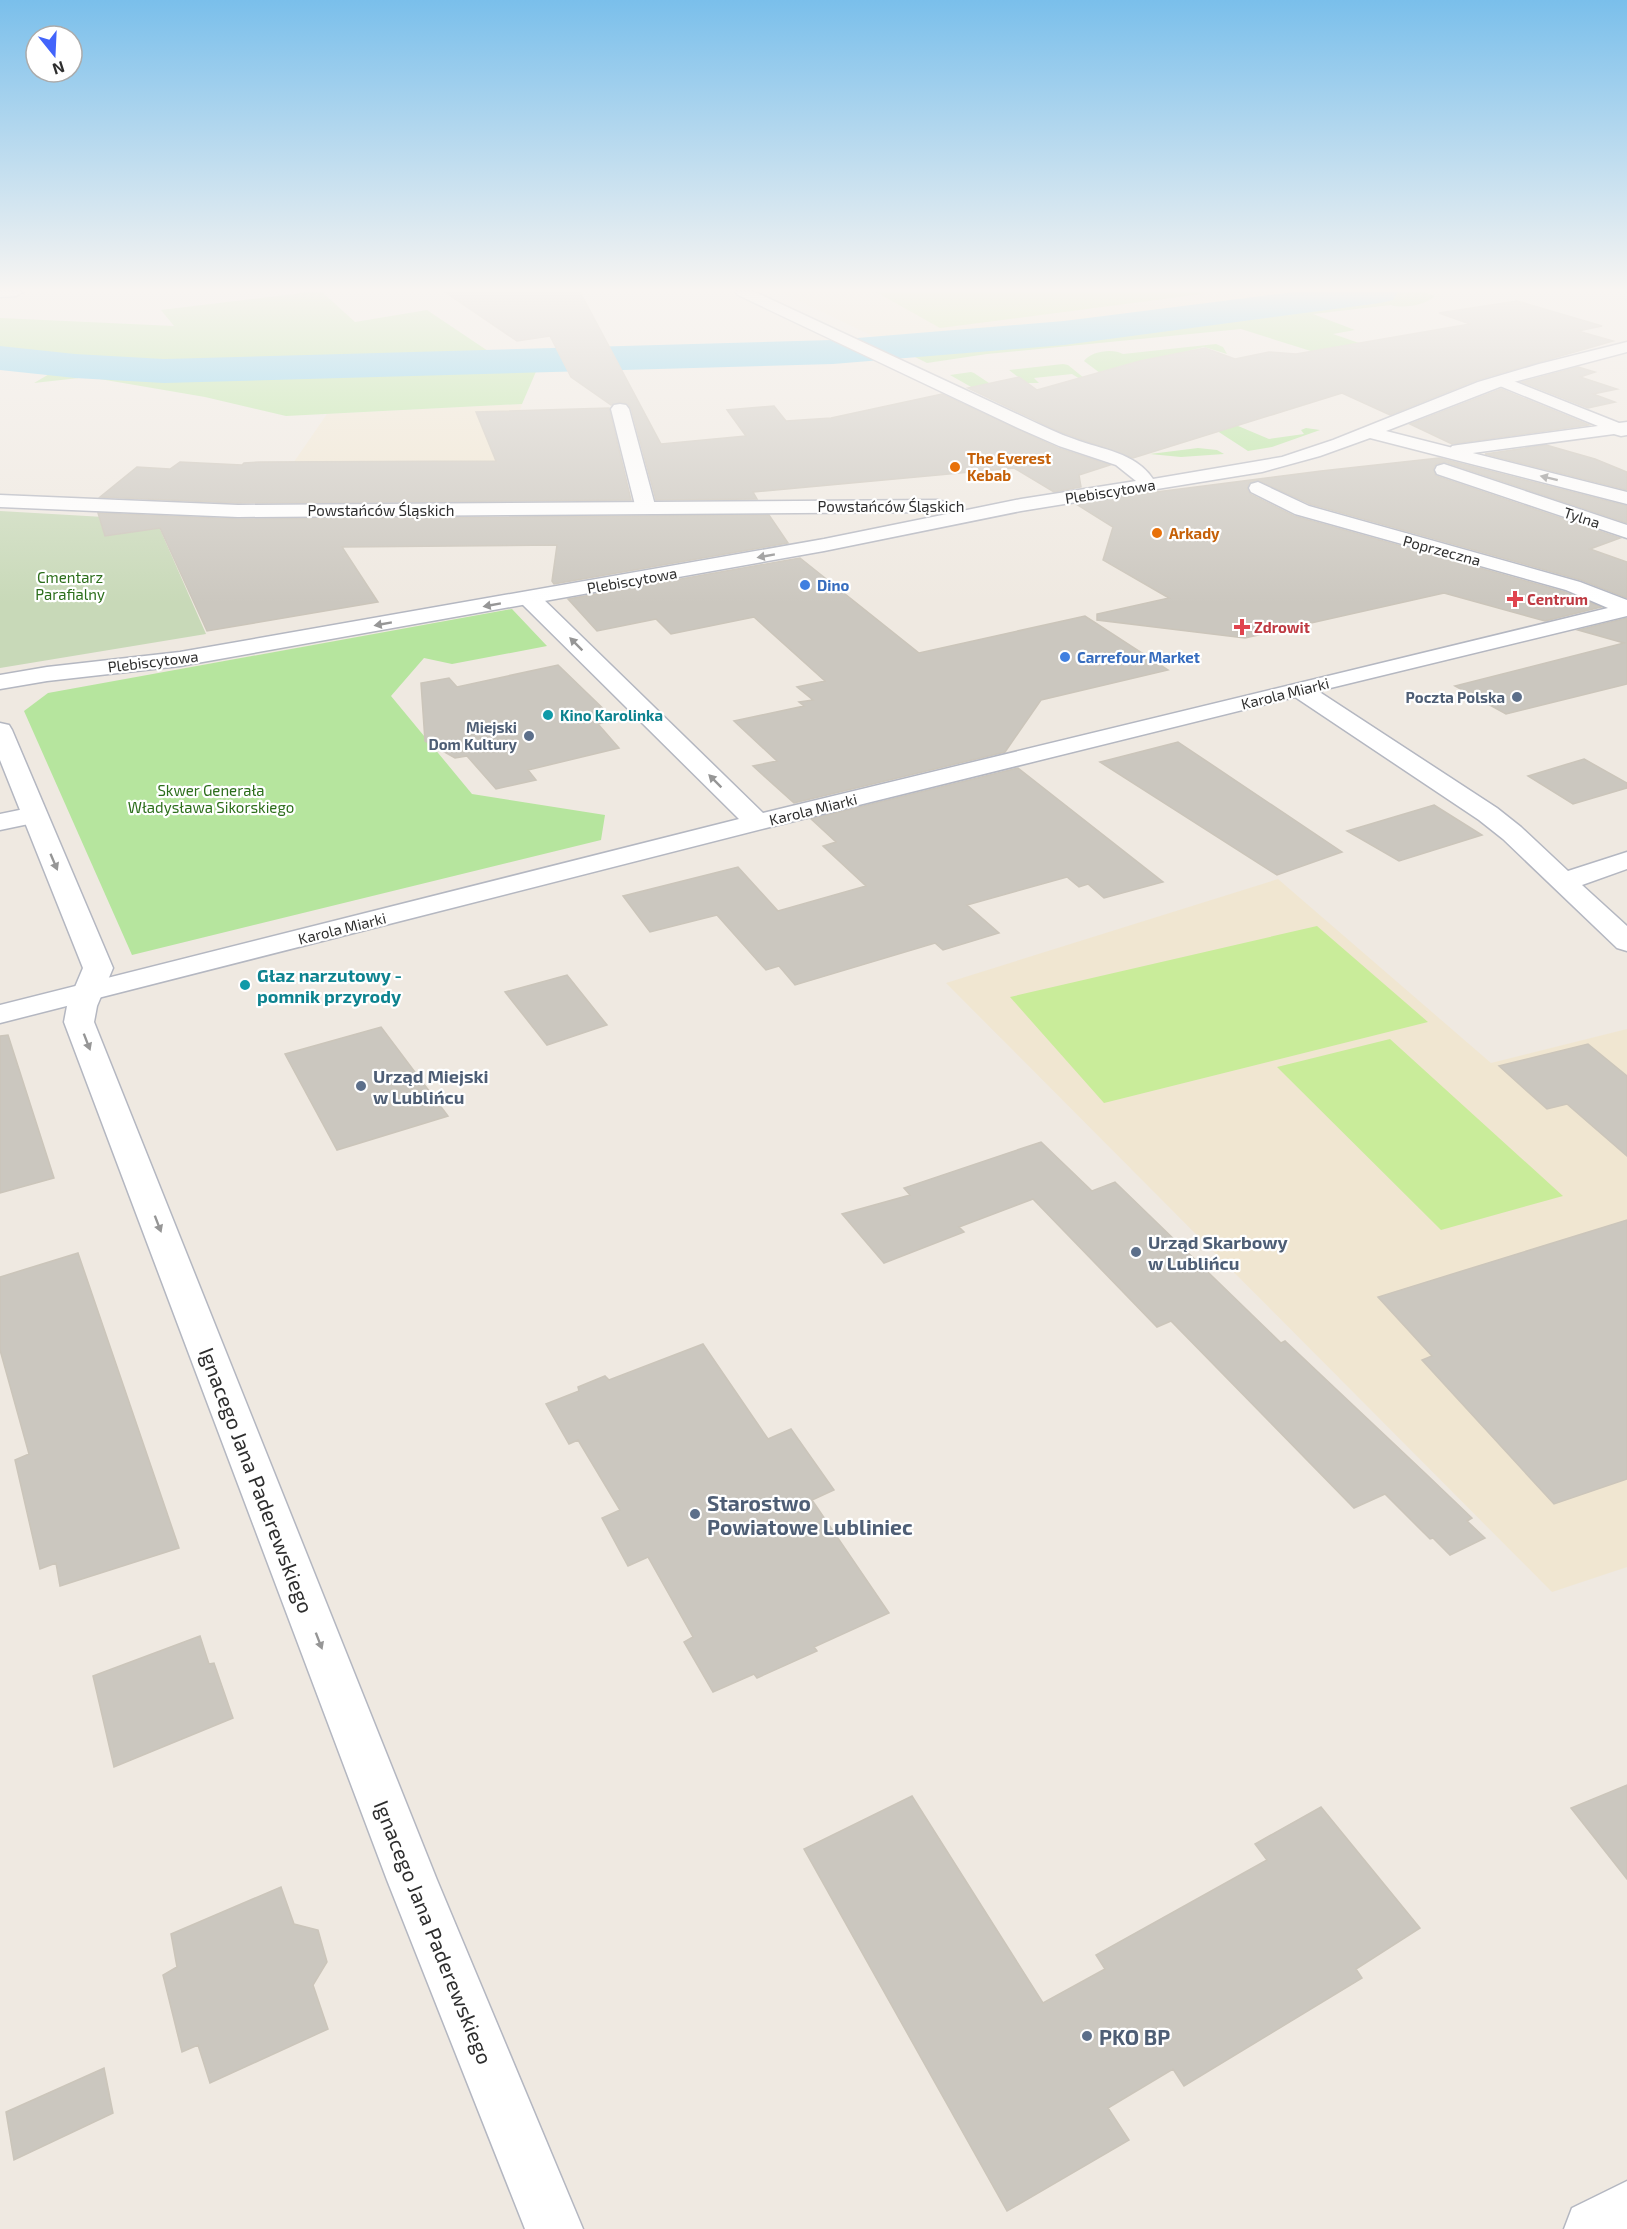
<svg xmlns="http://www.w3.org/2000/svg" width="1627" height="2229" viewBox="0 0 1627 2229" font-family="'Exo 2',sans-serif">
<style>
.education{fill:#f0e6d1}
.green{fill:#b6e59e}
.cemetery{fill:#c8d9b8}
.pitch{fill:#c9ec9a}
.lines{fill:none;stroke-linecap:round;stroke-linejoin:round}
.river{fill:#75cff0;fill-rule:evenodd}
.building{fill:#cbc7bf;stroke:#cbc5ba;stroke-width:1.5}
.street-casing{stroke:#b4b7c1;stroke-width:3}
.secondary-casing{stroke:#b4b7c1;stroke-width:3}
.street{fill:#fff;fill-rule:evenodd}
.secondary{fill:#fff;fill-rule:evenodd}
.oneway{fill:#969696}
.food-dot{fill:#e8710a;stroke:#fff;stroke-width:2}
.shop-dot{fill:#3f7fe0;stroke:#fff;stroke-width:2}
.health-dot{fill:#e0444e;stroke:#fff;stroke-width:2}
.service-dot{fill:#5c6f8a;stroke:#fff;stroke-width:2}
.culture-dot{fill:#0f9aa8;stroke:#fff;stroke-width:2}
.labels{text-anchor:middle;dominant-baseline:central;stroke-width:4.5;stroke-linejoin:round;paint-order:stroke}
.far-food-label{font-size:15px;font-weight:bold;fill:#c56008;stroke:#fff;text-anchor:start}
.far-street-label{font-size:15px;fill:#2e2e2e;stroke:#fff}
.far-park-label{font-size:15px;fill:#2c6e1b;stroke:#fff}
.far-shop-label{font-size:15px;font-weight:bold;fill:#366cbe;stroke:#fff;text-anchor:start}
.far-health-label{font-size:15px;font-weight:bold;fill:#be3a42;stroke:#fff;text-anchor:start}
.far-service-label{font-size:15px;font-weight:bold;fill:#4e5e75;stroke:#fff;text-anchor:end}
.far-culture-label{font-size:15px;font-weight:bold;fill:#0d838f;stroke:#fff;text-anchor:start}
.culture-label{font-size:18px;font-weight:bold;fill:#0d838f;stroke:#fff;text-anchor:start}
.service-label{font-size:18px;font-weight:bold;fill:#4e5e75;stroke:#fff;text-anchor:start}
.near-street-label{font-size:21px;fill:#2e2e2e;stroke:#fff}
.near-service-label{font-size:21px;font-weight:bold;fill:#4e5e75;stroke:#fff;text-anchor:start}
</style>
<rect width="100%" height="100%" fill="#efe9e1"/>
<path class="education" d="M781,292H1366L1029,335L889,344Z
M522,404L491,497L269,498L327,414Z
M1278,879L1491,1063L1627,1029V1567L1552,1592L946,983Z"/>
<path class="green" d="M310,292H322L355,322L427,310L494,355L832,344L858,358L538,367L522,404L286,416L205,397L88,377L34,383L51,373L0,367V318L174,326L161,310Z
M1398,292H1424L1435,296C1426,305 1403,309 1391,305L1313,314L1355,330L1333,334L1362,344L1314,352L1241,329L987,354L927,363L899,349L1036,339Z
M1216,344L1223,347L1227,354L1204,347L1100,373L1084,361C1091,351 1113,348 1123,354Z
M1063,364L1068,365L1084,378L1080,379L1072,374L1034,378L1039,383H1026L1009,370Z
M971,372L974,373L995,387L973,388L950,375Z
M1200,410L1269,439L1304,434L1301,430L1306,428L1320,430L1272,447L1248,451L1188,412Z
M1198,448L1217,450L1224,454L1181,457L1150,454Z
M512,609L547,646L452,664L424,658L391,696L472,794L605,815L601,840L132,955L24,711L48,693Z"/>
<path class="cemetery" d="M0,511L156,520L206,634L0,668Z"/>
<path class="pitch" d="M876,292H1198L1202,294L940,328Z
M1317,926L1428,1022L1104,1103L1010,997Z
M1390,1039L1563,1196L1441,1230L1277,1067Z"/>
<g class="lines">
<path class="river" d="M1294,292H1398L1393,300L1380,303L1064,345L833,364L164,383L75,378L0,370V346L75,354L164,359L833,340L1064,321Z"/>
</g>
<path class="building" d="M445,292H580L661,444L746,436L727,410L774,406L786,421L831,418L942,394L1058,448L1110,465L1079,475L1081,487L1054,492L1014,468L753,492L757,499L656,500L631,408L628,404L620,402L611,405L571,377L550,336L517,341Z
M1517,301L1602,326L1578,331L1613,341L1477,380L1390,415L1342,393L1133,458L1058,431L968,388L1019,377L1037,390L1140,361L1205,348L1235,359L1269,352L1296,354L1470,324L1439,313Z
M1578,367L1595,372L1580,377L1617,389L1593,394L1615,402L1588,408L1522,382Z
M1501,389L1589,425L1452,444L1410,424Z
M609,408L631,500L238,503L100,497L137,467L170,469L180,462L242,465L244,463L260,462L496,461L476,412Z
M1546,445L1595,459L1627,472V490L1485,454Z
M1439,458L1627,506V523L1445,462L1436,464L1433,469L1436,476L1620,538L1590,549L1627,562V598L1581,580L1310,504L1257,480L1249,483L1247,489L1250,494L1294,516L1565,592L1601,607L1545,621L1444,593L1245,638L1097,620V614L1169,598L1103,560L1113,527L1076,504L1125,496L1321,471Z
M98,513L238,519L769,515L788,543L554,584L552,581L557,545L342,547L378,602L207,631L160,528L105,536Z
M800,558L919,653L1085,616L1168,670L1041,700L1005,752L794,803L753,766L777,761L734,721L804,706L799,702L813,700L797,687L825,681L754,617L671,634L656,619L597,631L568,599Z
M1627,618V684L1506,714L1455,686L1624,643L1578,630Z
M558,665L615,720L598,724L619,748L528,770L536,780L496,789L467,756L455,758L425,741L421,683L449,678L457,687Z
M1178,742L1342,852L1277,875L1100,762Z
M1584,759L1627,783V788L1573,804L1528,776Z
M1018,768L1163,882L1104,898L1088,884L1079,887L1067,877L967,905L999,933L943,950L935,943L795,985L779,966L766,970L717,915L650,932L623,896L738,867L778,911L866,886L823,846L836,842L811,819Z
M1434,805L1482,835L1399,861L1347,831Z
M567,975L607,1025L547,1045L505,992Z
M381,1027L448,1116L337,1150L285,1054Z
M8,1035L54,1178L0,1193V1036Z
M1588,1044L1627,1076V1156L1567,1104L1547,1109L1499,1066Z
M1041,1142L1092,1191L1115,1182L1281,1343L1285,1341L1426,1474L1472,1518L1467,1521L1485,1538L1450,1555L1433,1538L1430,1539L1385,1494L1354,1508L1171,1321L1157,1327L1033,1199L959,1227L964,1232L884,1263L842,1214L910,1195L904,1188Z
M1627,1220V1479L1554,1504L1422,1360L1432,1356L1378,1297Z
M78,1253L179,1548L60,1586L56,1563L40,1569L15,1460L29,1454L0,1350V1277Z
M703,1344L768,1439L791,1429L834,1490L812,1500L889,1613L814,1647L817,1651L757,1678L754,1674L713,1692L684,1642L693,1637L648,1557L628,1566L602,1518L620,1510L578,1440L569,1444L546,1404L579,1391L578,1387L605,1376L609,1380Z
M200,1636L209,1664L214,1663L233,1718L114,1767L93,1676Z
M1627,1785V1879L1571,1808Z
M912,1796L1043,2003L1105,1969L1096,1955L1267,1860L1255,1844L1321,1807L1420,1928L1356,1969L1362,1978L1184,2086L1173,2069L1108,2108L1129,2140L1007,2211L804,1849Z
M281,1887L294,1924L318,1930L327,1962L313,1985L328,2029L210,2083L198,2045L182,2052L163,1975L177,1967L171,1934Z
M104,2068L113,2113L14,2160L6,2112Z"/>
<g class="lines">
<defs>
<path id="street" d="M0,292H23L16,296L0,297Z
M1501,376L1619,423L1627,422V435L1621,436L1614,434L1458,455L1452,454L1449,450L1452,446L1458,445L1598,426L1495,384L1493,381L1495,378Z
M620,404L626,405L629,409L656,509L653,513H639L636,509L611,409L614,405Z
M1444,464L1627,525V538L1437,474L1435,470L1437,466Z
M1258,482L1309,506L1580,582L1627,600V616L1318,691L1497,808L1521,827L1568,871L1627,852V869L1582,885L1627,926V951L1617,948L1503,839L1479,820L1295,697L766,828L0,1023V1005L739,819L521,603L518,598L521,593L529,592L537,593L763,813L1608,608L1566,590L1295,514L1251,492L1249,488L1251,484Z
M34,807L43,809L47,815L43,821L0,830V814Z
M1627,2181V2229H1564L1572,2208Z"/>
<path id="secondary" d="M736,292H755L1030,420C1045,427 1059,434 1074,439C1102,450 1135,452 1153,479L1282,457L1333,440L1478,382L1539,364L1627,342V352L1510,383L1386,431L1627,492V504L1370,438L1320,456L1262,472L1021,511L824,551L180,666L47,681L0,689V675L47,667L180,652L824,539L1021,499L1136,481L1116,465L1059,446L1018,428L738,295Z
M0,495L238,505L938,500L945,502L948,506L945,510L938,512L238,517L0,507Z
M0,723L9,725L12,730L113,968L97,1006L94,1022L437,1880L583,2229H525L387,1880L64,1022L67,1006L83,968L0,760Z"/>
</defs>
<use href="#street" class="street-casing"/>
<use href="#secondary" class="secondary-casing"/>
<use href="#street" class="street"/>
<use href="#secondary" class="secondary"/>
</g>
<defs><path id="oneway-solid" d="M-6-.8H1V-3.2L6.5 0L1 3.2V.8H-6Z" transform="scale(1.5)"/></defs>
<g class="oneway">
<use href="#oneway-solid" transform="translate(1549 478) rotate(-166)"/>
<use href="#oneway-solid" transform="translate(766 556) rotate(170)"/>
<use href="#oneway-solid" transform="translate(492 605) rotate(170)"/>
<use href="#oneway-solid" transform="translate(383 624) rotate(170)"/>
<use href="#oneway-solid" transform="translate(576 644) rotate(-135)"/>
<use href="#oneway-solid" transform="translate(715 781) rotate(-135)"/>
<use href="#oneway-solid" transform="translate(54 862) rotate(67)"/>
<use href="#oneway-solid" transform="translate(87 1042) rotate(69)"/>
<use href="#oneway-solid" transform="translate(158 1224) rotate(69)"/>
<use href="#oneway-solid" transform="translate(319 1641) rotate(69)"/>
</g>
<linearGradient id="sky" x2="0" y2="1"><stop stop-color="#7abfeb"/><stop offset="0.48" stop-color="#f8f5f2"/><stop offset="1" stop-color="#f8f5f2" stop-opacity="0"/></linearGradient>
<rect width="1627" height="604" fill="url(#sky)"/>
<g class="food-dot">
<circle cx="955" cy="467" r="6"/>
<circle cx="1157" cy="533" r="6"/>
</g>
<g class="shop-dot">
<circle cx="805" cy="585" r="6"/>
<circle cx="1065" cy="657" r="6"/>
</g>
<g class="health-dot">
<path d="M1512 590h6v6h6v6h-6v6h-6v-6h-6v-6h6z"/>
<path d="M1239 618h6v6h6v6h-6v6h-6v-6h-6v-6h6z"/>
</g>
<g class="service-dot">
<circle cx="1517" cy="697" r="6"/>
<circle cx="529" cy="736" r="6"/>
<circle cx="361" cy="1086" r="6"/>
<circle cx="1136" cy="1252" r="6"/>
<circle cx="695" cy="1514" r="6"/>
<circle cx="1087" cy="2036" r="6"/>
</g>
<g class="culture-dot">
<circle cx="548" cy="715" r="6"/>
<circle cx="245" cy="985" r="6"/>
</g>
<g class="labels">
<g class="far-food-label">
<text x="967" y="458">The Everest<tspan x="967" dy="17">Kebab</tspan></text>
<text x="1169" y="533">Arkady</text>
</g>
<g class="far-street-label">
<text transform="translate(1110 491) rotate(-9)">Plebiscytowa</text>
<text x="891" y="506">Powstańców Śląskich</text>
<text x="381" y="510">Powstańców Śląskich</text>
<text transform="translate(1582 517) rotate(18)">Tylna</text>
<text transform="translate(1442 550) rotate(15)">Poprzeczna</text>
<text transform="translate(632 580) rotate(-10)">Plebiscytowa</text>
<text transform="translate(153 661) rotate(-7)">Plebiscytowa</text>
<text transform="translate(1285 693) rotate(-14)">Karola Miarki</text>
<text transform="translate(813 809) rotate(-14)">Karola Miarki</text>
<text transform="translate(342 928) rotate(-14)">Karola Miarki</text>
</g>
<g class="far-park-label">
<text x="70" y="577">Cmentarz<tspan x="70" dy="17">Parafialny</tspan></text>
<text x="211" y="790">Skwer Generała<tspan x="211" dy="17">Władysława Sikorskiego</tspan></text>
</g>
<g class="far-shop-label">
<text x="817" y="585">Dino</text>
<text x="1077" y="657">Carrefour Market</text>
</g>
<g class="far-health-label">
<text x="1527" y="599">Centrum</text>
<text x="1254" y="627">Zdrowit</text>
</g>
<g class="far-service-label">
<text x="1505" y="697">Poczta Polska</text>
<text x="517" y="727">Miejski<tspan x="517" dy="17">Dom Kultury</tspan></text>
</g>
<g class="far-culture-label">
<text x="560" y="715">Kino Karolinka</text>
</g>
<g class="culture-label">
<text x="257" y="975">Głaz narzutowy -<tspan x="257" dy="21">pomnik przyrody</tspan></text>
</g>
<g class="service-label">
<text x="373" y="1076">Urząd Miejski<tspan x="373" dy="21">w Lublińcu</tspan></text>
<text x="1148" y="1242">Urząd Skarbowy<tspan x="1148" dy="21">w Lublińcu</tspan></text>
</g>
<g class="near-street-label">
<text transform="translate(257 1480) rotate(69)">Ignacego Jana Paderewskiego</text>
<text transform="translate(434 1932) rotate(68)">Ignacego Jana Paderewskiego</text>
</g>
<g class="near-service-label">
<text x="707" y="1502">Starostwo<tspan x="707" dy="24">Powiatowe Lubliniec</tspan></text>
<text x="1099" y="2036">PKO BP</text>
</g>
</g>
<g transform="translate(54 54) rotate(162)"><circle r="28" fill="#ffffff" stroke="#ababab" stroke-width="1.5"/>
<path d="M0-4.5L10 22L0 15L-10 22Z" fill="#4264fb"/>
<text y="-9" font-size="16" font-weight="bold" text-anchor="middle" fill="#2e2e2e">N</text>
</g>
</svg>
